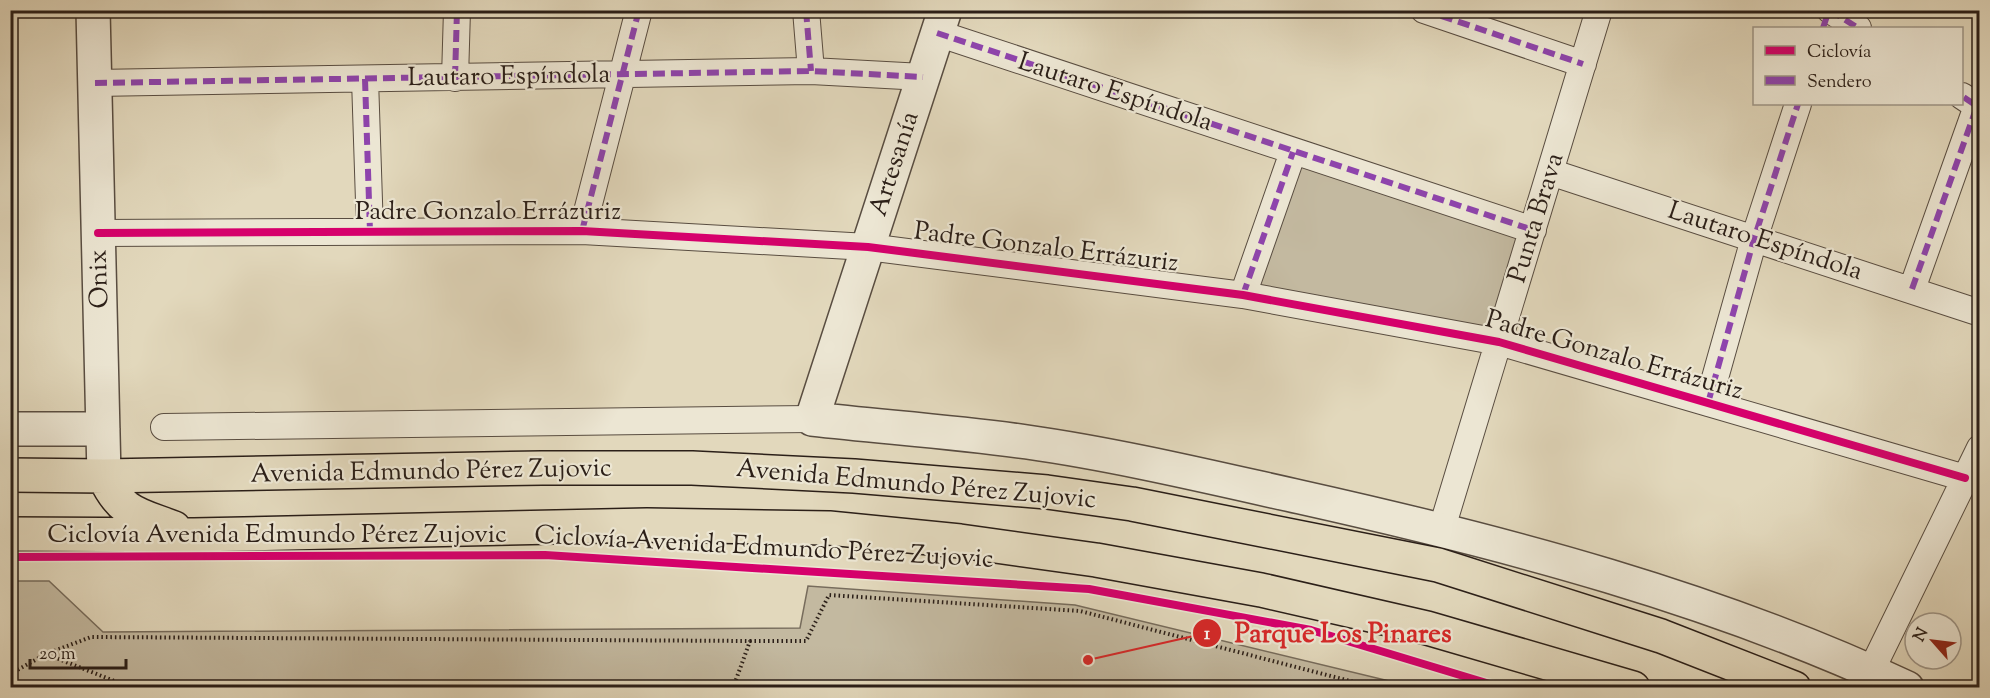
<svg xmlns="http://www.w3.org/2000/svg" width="1990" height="698" viewBox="0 0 1990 698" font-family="'Sorts Mill Goudy',serif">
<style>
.green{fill:#c3b9a0;stroke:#776c5c;stroke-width:1.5}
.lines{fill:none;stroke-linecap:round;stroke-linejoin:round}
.minor-casing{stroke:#594d41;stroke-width:28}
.tertiary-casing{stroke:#594d41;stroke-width:36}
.trunk-casing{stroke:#2b1f18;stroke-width:36}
.path{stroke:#2b1f18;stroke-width:4;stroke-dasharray:1.5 3;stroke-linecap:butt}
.minor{stroke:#ece6d3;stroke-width:26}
.tertiary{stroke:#ece6d3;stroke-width:33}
.trunk{stroke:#e2d8bc;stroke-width:33}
.quiet{stroke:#8e44ad;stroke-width:6;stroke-dasharray:12 6;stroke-linecap:butt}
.cycleway-casing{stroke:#ece6d3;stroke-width:11}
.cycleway{stroke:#d6006c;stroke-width:8}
.labels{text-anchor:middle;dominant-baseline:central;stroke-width:4.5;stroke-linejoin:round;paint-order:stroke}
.street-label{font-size:26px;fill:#2b1f18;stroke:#ece6d3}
.leader{fill:none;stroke:#d62828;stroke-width:2}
.callout-dot{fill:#d62828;stroke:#ece6d3;stroke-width:2}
.mark-label{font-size:18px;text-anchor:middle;font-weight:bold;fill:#fff}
.callout-label{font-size:27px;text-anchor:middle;font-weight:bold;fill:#d62828;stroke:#ece6d3;stroke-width:4.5;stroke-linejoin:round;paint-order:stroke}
</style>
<rect width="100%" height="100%" fill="#e2d8bc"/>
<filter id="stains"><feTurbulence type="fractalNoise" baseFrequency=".00333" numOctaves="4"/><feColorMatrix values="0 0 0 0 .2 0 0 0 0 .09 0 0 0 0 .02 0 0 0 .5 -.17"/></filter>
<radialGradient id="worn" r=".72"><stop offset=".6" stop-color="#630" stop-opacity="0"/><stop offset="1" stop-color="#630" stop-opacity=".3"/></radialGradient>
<path class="green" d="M1293,152L1533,230L1499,342L1243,295Z
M11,581H49L103,632L800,628L808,586L1075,605L1414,687H11Z"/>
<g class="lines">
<defs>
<path id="minor" d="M806,10L811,71
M1424,10L1583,64
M1830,10L1858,28
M937,33L1533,230
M455,78L457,10
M365,79L370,232
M95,83L811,71L923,77
M1550,172L1980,313
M582,231L639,10
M98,233L582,231L868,247L1243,295L1499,342L1965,478
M1912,289L1977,106L1962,96
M1243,295L1293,152
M1708,403L1754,239L1798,104
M164,427L812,419
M1442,528L1599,10
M1871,671L1980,448"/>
<path id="tertiary" d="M93,10L104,476
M945,10L812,419C883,427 956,432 1027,442C1118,455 1210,477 1300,497C1506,543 1715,598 1907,688
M10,429H103"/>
<path id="trunk" d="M10,475L104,476L542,468H692L854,476L1047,492L1132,504L1438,565L1661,636L1794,688
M104,476C121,514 138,514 174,528
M10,534L194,535L647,525L829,528L960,541L1096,560L1261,590L1427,628L1633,688"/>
</defs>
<use href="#minor" class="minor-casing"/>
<use href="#tertiary" class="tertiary-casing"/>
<use href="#trunk" class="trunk-casing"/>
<path class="path" d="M750,641H806L829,595L1080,611L1377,688
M46,654L91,637L750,641L733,688
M10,674L46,654L132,688"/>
<use href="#minor" class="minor"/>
<use href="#tertiary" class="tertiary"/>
<use href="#trunk" class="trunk"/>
<path class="quiet" d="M806,10L811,71
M1424,10L1583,64
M1830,10L1858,28
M1823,28L1829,10
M937,33L1533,230
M455,78L457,10
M365,79L370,232
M95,83L811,71L923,77
M582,231L639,10
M1912,289L1977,106L1962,96
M1243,295L1293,152
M1708,403L1754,239L1798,104"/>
<defs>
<path id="cycleway" d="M98,233L582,231L868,247L1243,295L1499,342L1965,478
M10,557L545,555L1089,589L1311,630L1503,688"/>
</defs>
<use href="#cycleway" class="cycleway-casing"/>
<use href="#cycleway" class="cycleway"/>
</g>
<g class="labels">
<g class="street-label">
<text transform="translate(509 77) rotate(-1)">Lautaro Espíndola</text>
<text transform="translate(1115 93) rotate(18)">Lautaro Espíndola</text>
<text transform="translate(895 164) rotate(-72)">Artesanía</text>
<text x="488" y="212">Padre Gonzalo Errázuriz</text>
<text transform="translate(1537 218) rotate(-73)">Punta Brava</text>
<text transform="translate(1765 242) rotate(18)">Lautaro Espíndola</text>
<text transform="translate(1046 248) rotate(7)">Padre Gonzalo Errázuriz</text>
<text transform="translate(100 279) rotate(-92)">Onix</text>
<text transform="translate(1614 356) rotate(16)">Padre Gonzalo Errázuriz</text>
<text transform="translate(431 472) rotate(-1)">Avenida Edmundo Pérez Zujovic</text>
<text transform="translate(916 485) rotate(5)">Avenida Edmundo Pérez Zujovic</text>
<text x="277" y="535">Ciclovía Avenida Edmundo Pérez Zujovic</text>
<text transform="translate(764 548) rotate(3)">Ciclovía Avenida Edmundo Pérez Zujovic</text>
</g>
</g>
<path class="leader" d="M1088 660L1207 633"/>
<g class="callout-dot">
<circle cx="1088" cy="660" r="6"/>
<circle cx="1207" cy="633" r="15"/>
</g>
<g class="mark-label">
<text x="1207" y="639">1</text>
</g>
<g class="callout-label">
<text x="1343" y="642">Parque Los Pinares</text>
</g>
<rect width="1990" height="698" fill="none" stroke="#e2d8bc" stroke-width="36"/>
<rect x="12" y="12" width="1966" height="674" fill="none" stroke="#2b1f18" stroke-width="3"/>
<rect x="18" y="18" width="1954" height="662" fill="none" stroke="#2b1f18" stroke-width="1.5"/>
<rect x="1753" y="27" width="210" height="78" fill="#ece6d3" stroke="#9f9688" stroke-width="1.5"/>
<rect x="1765" y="46" width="30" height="9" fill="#d6006c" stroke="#9f9688" stroke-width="1.5"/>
<text x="1807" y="57" font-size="18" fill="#2b1f18">Ciclovía</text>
<rect x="1765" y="76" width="30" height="9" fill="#8e44ad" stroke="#9f9688" stroke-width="1.5"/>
<text x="1807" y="87" font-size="18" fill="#2b1f18">Sendero</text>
<g transform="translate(1933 641) rotate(298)"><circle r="28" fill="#ece6d3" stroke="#9f9688" stroke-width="1.5"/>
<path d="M0-4.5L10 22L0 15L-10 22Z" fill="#8f2418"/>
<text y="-9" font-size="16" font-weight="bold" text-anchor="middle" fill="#2b1f18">N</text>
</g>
<path d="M30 659v9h96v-9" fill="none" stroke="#2b1f18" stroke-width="3"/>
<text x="39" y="659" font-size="18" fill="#2b1f18" stroke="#ece6d3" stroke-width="4.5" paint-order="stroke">20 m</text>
<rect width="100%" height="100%" filter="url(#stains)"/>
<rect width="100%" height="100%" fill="url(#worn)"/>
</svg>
